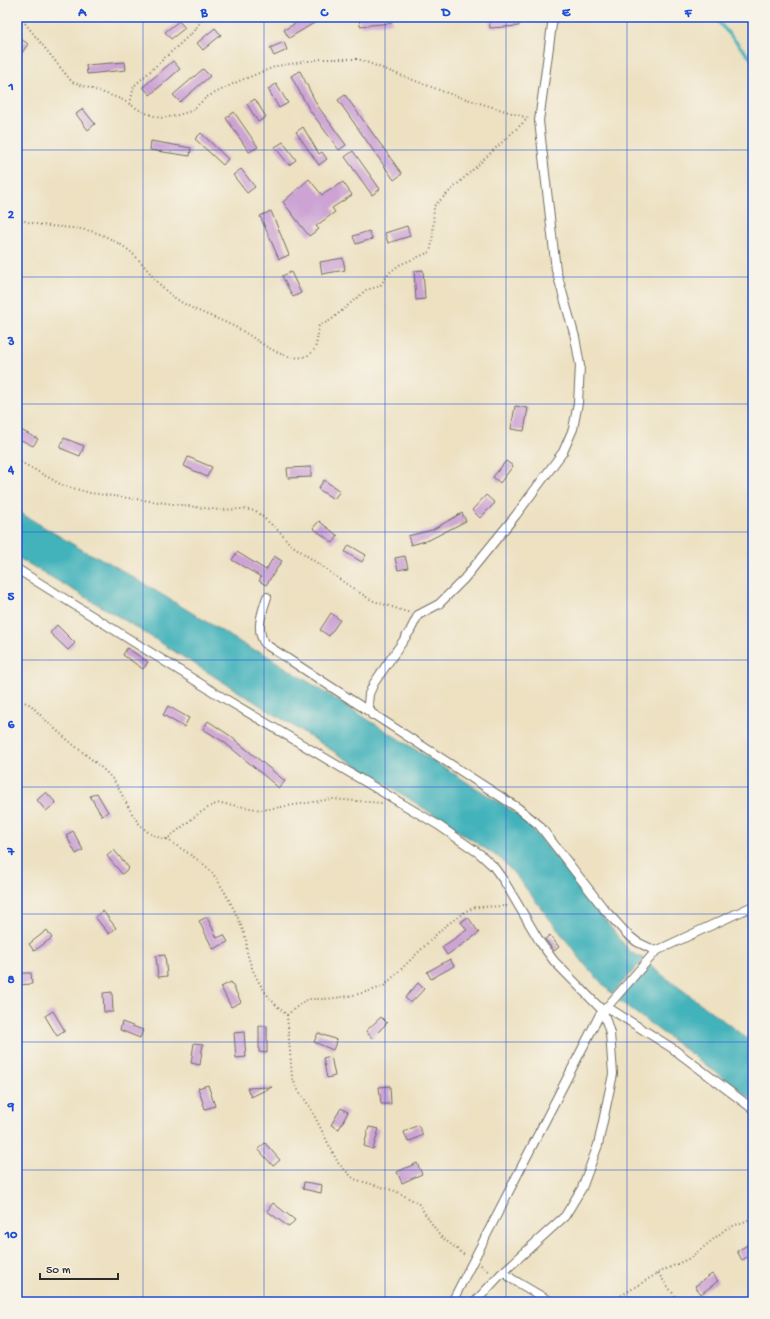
<svg xmlns="http://www.w3.org/2000/svg" width="770" height="1319" viewBox="0 0 770 1319" font-family="'Gochi Hand',sans-serif">
<style>
.water{fill:#42b2bb;stroke:#366e73}
.lines{fill:none;stroke-linecap:round;stroke-linejoin:round}
.stream{stroke:#42b2bb;stroke-width:3}
.building{fill:#cca3d4}
.minor-casing{stroke:#6f6b60;stroke-width:10}
.path{stroke:#6f6b60;stroke-width:2;stroke-dasharray:1 3;stroke-linecap:butt}
.minor{stroke:#fff;stroke-width:8}
.grid{fill:none;stroke:#1d4ed8;stroke-width:1;stroke-opacity:0.55}
.neatline{fill:none;stroke:#1d4ed8;stroke-width:1.5}
.grid-label{font-size:13px;text-anchor:middle;font-weight:bold;fill:#1d4ed8}
</style>
<rect width="100%" height="100%" fill="#f7f3e8"/>
<filter id="ink" filterUnits="userSpaceOnUse"><feTurbulence type="fractalNoise" baseFrequency=".025" numOctaves="2"/><feDisplacementMap in="SourceGraphic" scale="8" xChannelSelector="R" yChannelSelector="G"/><feConvolveMatrix kernelMatrix="1 2 1 2 8 2 1 2 1" color-interpolation-filters="sRGB"/></filter>
<filter id="wash" filterUnits="userSpaceOnUse"><feTurbulence type="fractalNoise" baseFrequency=".012" numOctaves="4" result="noise"/><feDisplacementMap in="SourceGraphic" scale="16" xChannelSelector="R" yChannelSelector="G"/><feGaussianBlur stdDeviation="0.9" result="paint"/><feColorMatrix in="noise" values="0 0 0 0 0 0 0 0 0 0 0 0 0 0 0 0 0 1.4 0 .05"/><feComposite in="paint" operator="in"/></filter>
<g filter="url(#wash)">
<rect width="100%" height="100%" fill="#ede1c2"/>
<path class="water" d="M17,511L84,551L108,562L253,650L261,652L508,808L526,822L543,841L630,952L644,959L612,994L586,966L518,878L501,859L408,798L126,621L17,557Z
M649,965L753,1043V1100L617,999Z"/>
<g class="lines">
<path class="stream" d="M714,17L753,61"/>
</g>
<g id="blocks">
<path class="building" d="M306,17H324L289,38L284,30Z
M359,17H391L392,23L360,26Z
M500,17H519V26L490,28L489,18Z
M179,21L185,28L171,39L165,32Z
M215,28L221,35L203,50L197,43Z
M17,36L28,44L17,60Z
M284,42L287,50L274,56L270,48Z
M173,61L180,69L150,95L143,87Z
M125,62L126,70L87,74L86,65Z
M203,69L210,76L180,102L173,95Z
M300,71L317,105L346,145L339,150L309,109L291,76Z
M276,84L288,103L279,108L268,89Z
M345,95L402,174L394,180L338,100Z
M255,99L266,117L258,122L247,104Z
M83,109L95,124L88,130L76,114Z
M234,112L258,147L249,152L226,118Z
M303,127L319,154L322,152L327,159L319,165L296,132Z
M201,133L228,159L223,165L195,139Z
M151,141L191,148L190,156L150,150Z
M283,142L296,160L289,165L275,147Z
M353,151L380,189L372,195L345,157Z
M241,169L255,187L247,193L233,175Z
M309,179L322,195L343,182L352,195L332,208L335,212L316,226L319,229L309,236L283,202Z
M271,211L289,255L279,259L260,216Z
M407,226L410,236L388,243L385,233Z
M369,231L372,239L356,244L353,236Z
M343,258L345,270L322,274L320,262Z
M423,270L425,299L416,300L414,271Z
M291,272L301,293L293,297L282,276Z
M515,406L528,408L524,431L511,429Z
M17,428L38,439L33,446L17,438Z
M64,438L84,446L80,456L60,448Z
M188,457L212,467L207,477L184,466Z
M506,461L513,466L500,483L493,477Z
M311,467V477L288,478L287,468Z
M324,480L340,491L334,499L318,489Z
M486,495L495,503L480,518L472,510Z
M462,513L466,521L429,540L411,545L408,536L432,530Z
M319,521L338,536L333,543L313,528Z
M349,545L366,555L362,562L345,552Z
M237,552L266,570L274,556L282,561L266,585L259,581L261,577L232,560Z
M405,556L408,568L398,570L395,558Z
M331,613L340,620L329,636L320,630Z
M57,625L75,643L68,650L50,633Z
M127,648L148,662L143,669L123,655Z
M168,706L189,718L184,727L163,715Z
M208,721L229,735L285,781L279,788L224,742L203,729Z
M46,792L56,803L46,811L37,800Z
M97,793L108,812L102,816L90,796Z
M73,831L83,850L76,854L66,835Z
M114,850L129,868L122,874L107,856Z
M103,911L116,928L109,934L95,917Z
M207,917L217,938L224,935L228,942L213,949L199,921Z
M468,917L479,933L447,955L442,947L467,930L461,922Z
M47,930L52,938L34,951L29,944Z
M550,935L559,947L554,951L545,939Z
M165,955L167,976L158,977L156,956Z
M450,959L454,966L431,979L427,972Z
M17,973H31L32,984L17,985Z
M231,982L241,1002L231,1007L221,987Z
M418,983L424,989L411,1003L405,998Z
M112,992L113,1012H104L103,993Z
M53,1011L65,1031L57,1036L45,1016Z
M381,1017L387,1023L372,1038L366,1031Z
M122,1022L143,1030L140,1038L120,1030Z
M259,1026H267V1053L259,1052Z
M244,1032L246,1057L236,1058L234,1033Z
M318,1033L337,1040L333,1050L314,1042Z
M194,1043L203,1044L200,1065L191,1063Z
M331,1056L335,1076L327,1078L323,1058Z
M208,1085L215,1106L205,1109L198,1088Z
M390,1086L391,1104H381L379,1087Z
M272,1087L251,1097L247,1088Z
M341,1108L348,1112L339,1129L331,1125Z
M418,1125L423,1135L408,1142L404,1132Z
M369,1127L379,1129L373,1149L364,1146Z
M265,1143L280,1160L273,1166L258,1149Z
M417,1163L422,1174L402,1183L397,1172Z
M304,1182L322,1185L321,1193L303,1189Z
M273,1203L295,1220L289,1227L267,1211Z
M753,1242V1254L742,1260L737,1251Z
M712,1274L718,1281L701,1294L695,1286Z"/>
</g>
</g>
<g filter="url(#ink)">
<use href="#blocks" fill-opacity="0" stroke="#6f6b60" stroke-width="1"/>
<g class="lines">
<defs>
<path id="minor" d="M17,569L217,694L438,825L480,854L493,866L504,881L540,942L554,961L603,1011L610,1033L613,1074L598,1145L582,1188L565,1216L501,1274L475,1302
M267,597C262,612 255,630 265,644L518,808L539,825L604,909L627,934L637,942L656,951
M372,715L368,704L369,694L374,683L410,631L418,615L439,604L464,579L516,515L563,452L573,429L578,403L580,366L575,337L556,270L539,121L553,17
M607,1007L672,1048L753,1109
M504,1272L512,1279L551,1302
M452,1302L599,1016L656,951L753,906"/>
</defs>
<use href="#minor" class="minor-casing"/>
<path class="path" d="M20,17L72,82L121,99L143,112L160,118L175,116L191,111L207,97L239,81L277,66L321,59H358L447,93L528,118
M130,104L134,86L193,32L204,17
M17,218C43,230 74,224 100,234C110,238 124,246 132,253C146,266 156,283 171,295C191,311 217,317 239,329C255,338 267,349 284,355C292,358 303,359 310,354C318,349 317,335 319,326L331,320L366,290L380,286L389,273L399,265L430,252C434,237 433,221 434,206L528,118
M17,460L62,485L90,493L219,510L243,509L256,511L281,533L289,543L348,585L371,600L410,613
M17,702H24L31,705C47,723 66,739 85,754C96,763 108,772 116,784C129,805 137,836 167,839L198,814L213,805L220,803L262,810L332,799L382,803
M167,839C182,850 202,860 213,874C225,890 241,921 246,940C247,944 246,948 247,952C253,977 267,999 287,1015L292,1076L296,1087L310,1107L338,1163L354,1179L395,1191L418,1203L440,1236L466,1256
M287,1015L304,1001L309,999C333,1000 361,995 384,986L444,927L466,911L476,907L508,906
M481,1265L490,1273
M658,1273L679,1302
M611,1302L658,1273L690,1258L726,1229L753,1218"/>
<use href="#minor" class="minor"/>
</g>
</g>
<path class="grid" d="M143,17V1302M264,17V1302M385,17V1302M506,17V1302M627,17V1302M17,150H753M17,277H753M17,404H753M17,532H753M17,660H753M17,787H753M17,914H753M17,1042H753M17,1170H753"/>
<rect width="770" height="1319" fill="none" stroke="#f7f3e8" stroke-width="44"/>
<path d="M40 1273v6h78v-6" fill="none" stroke="#2b2b2b" stroke-width="2"/>
<text x="46" y="1273" font-size="12" fill="#2b2b2b" stroke="#f7f3e8" stroke-width="3" paint-order="stroke">50 m</text>
<rect x="22" y="22" width="726" height="1275" class="neatline"/>
<g class="grid-label">
<text x="82" y="16">A</text>
<text x="204" y="16">B</text>
<text x="324" y="16">C</text>
<text x="446" y="16">D</text>
<text x="566" y="16">E</text>
<text x="688" y="16">F</text>
<text x="11" y="90">1</text>
<text x="11" y="218">2</text>
<text x="11" y="345">3</text>
<text x="11" y="473">4</text>
<text x="11" y="600">5</text>
<text x="11" y="728">6</text>
<text x="11" y="855">7</text>
<text x="11" y="983">8</text>
<text x="11" y="1110">9</text>
<text x="11" y="1238">10</text>
</g>
</svg>
